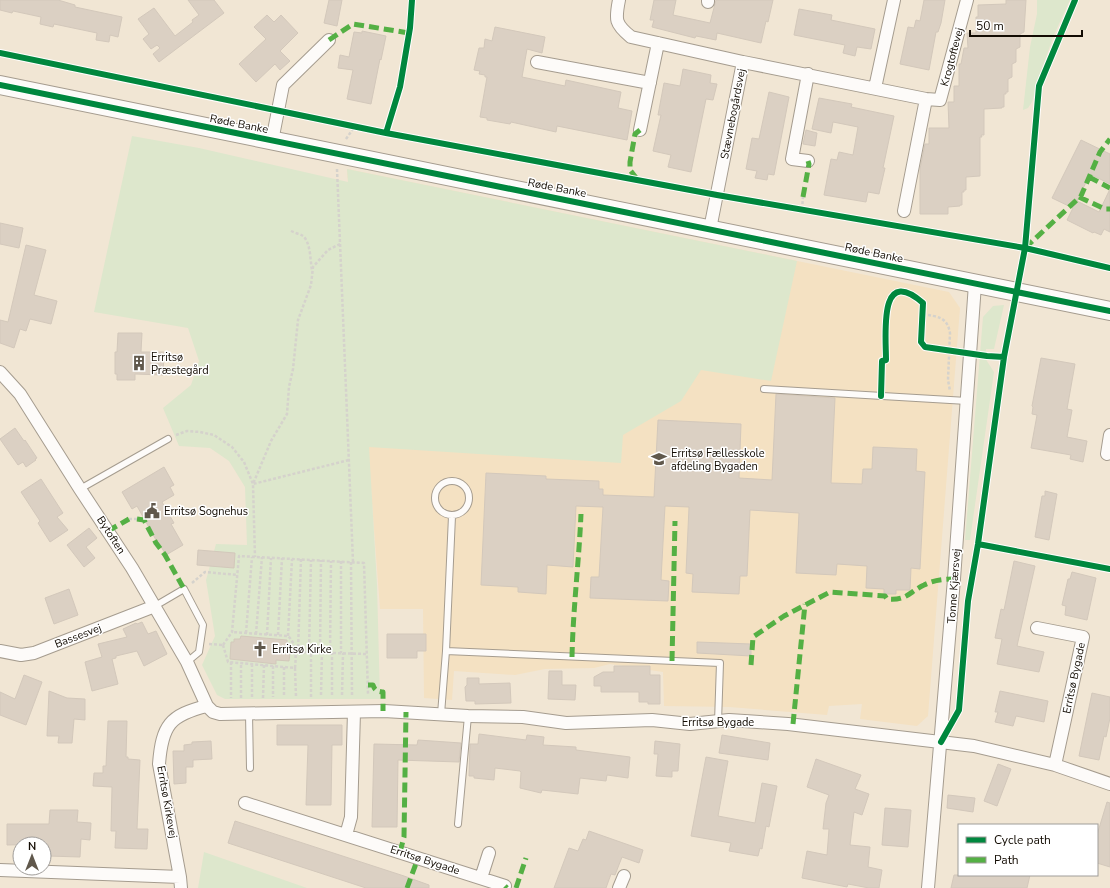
<svg xmlns="http://www.w3.org/2000/svg" width="1110" height="888" viewBox="0 0 1110 888" font-family="'Nunito Sans',sans-serif">
<style>
.built{fill:#f4e1c2}
.green{fill:#dde7cc}
.building{fill:#dbd0c3;stroke:#d3c8bb}
.lines{fill:none;stroke-linecap:round;stroke-linejoin:round}
.lane-casing{stroke:#a59c8f;stroke-width:8}
.street-casing{stroke:#a59c8f;stroke-width:14}
.secondary-casing{stroke:#a59c8f;stroke-width:20}
.path{stroke:#d5d2cc;stroke-width:2.5;stroke-dasharray:3 2;stroke-linecap:butt}
.lane{stroke:#fdfbf9;stroke-width:6}
.street{stroke:#fdfbf9;stroke-width:12}
.secondary{stroke:#fdfbf9;stroke-width:18}
.quiet{stroke:#54b044;stroke-width:5;stroke-dasharray:10 5;stroke-linecap:butt}
.cycleway-casing{stroke:#fff;stroke-width:8}
.cycleway{stroke:#00873e;stroke-width:6}
.labels{text-anchor:middle;dominant-baseline:central;stroke-width:3;stroke-linejoin:round;paint-order:stroke}
.street-label{font-size:11px;fill:#120b02;stroke:#fff}
.poi-label{font-size:11px;fill:#120b02;stroke:#fff;text-anchor:start}
</style>
<rect width="100%" height="100%" fill="#f1e6d4"/>
<path class="built" d="M347,169L949,292L960,308L928,716L917,726L860,719L862,704L829,706L827,715L729,707L664,706L663,672L610,664L594,668L545,669L515,675L454,671L452,700L424,698L423,609H380Z"/>
<path class="green" d="M1037,0H1070L1053,37L1041,72L1032,102L1028,108L1023,110L1030,47L1037,14Z
M132,136L199,148L348,182L347,169L797,261L771,381L701,370L681,401L623,435L621,463L369,447L377,584L380,699H225L217,695L202,665L215,636L206,580L216,544L247,545L245,487L229,461L210,448L179,446L163,408L191,385L199,361L188,328L94,312Z
M1004,305L994,349H986L985,358L994,372L970,540H965L983,317L993,306Z
M204,852L307,888H198Z"/>
<path class="building" d="M0,0H58L75,5V7L122,17L118,37L110,35L109,42L96,40L97,33L54,24L53,27L40,24L41,17L13,11L12,13L0,10Z
M188,0H214L224,13L159,62L153,54L160,48L157,45L151,49L143,39L149,34L138,19L154,8L175,36L193,22L192,20L199,15Z
M329,0H342L337,26L324,23Z
M654,0H676L673,15L710,23L716,0H773L768,22L766,21L761,43L717,33L716,40L696,36L695,38L652,27L654,20H650Z
M924,0H945L941,23L938,32H936L929,70L900,64L908,27L914,28L916,20L920,21Z
M1006,0H1026L1024,32L1020,34V47L1016,49V62L1012,64V77L1008,79V92H1006V94H1004V107H1002V108L984,109V135H981L982,137H980V176L966,177V190H964V192H962V205H960V206L948,207V214H920V169L925,144H929V128H949L948,102H954V86H959V64H961L964,48H968L967,33H976V17H978V5L1006,4Z
M799,9L832,15L831,20L875,29L871,49L857,47L855,56L843,53L845,45L794,35Z
M267,15L274,22L281,15L298,33L280,51L290,61L280,70L275,64L256,82L239,64L266,39L254,27Z
M495,27L545,37L542,53L527,49L522,77L565,86L566,80L621,92L618,108L632,111L627,140L557,126L556,132L511,122L510,124L487,120V118L480,117L487,77H485V75L479,74L480,71L474,70L479,48H484L485,39L492,41Z
M362,31L386,36L381,60L380,59L371,104L347,99L353,70L338,68L340,55L349,57L354,32L362,33Z
M683,69L711,75L710,83L717,84L713,100L706,99L691,172L668,167L671,155L653,151L661,115H658L664,83L680,86Z
M769,92L789,97L774,175L768,174L767,180L755,178L757,171L746,169L752,138L759,139Z
M819,98L852,104L851,107L894,116L883,168H885L879,194L868,192L866,202L824,195L831,159L837,160L839,152L853,155L858,127L833,122L831,133L812,129Z
M806,130L817,133L815,146L803,144Z
M1081,140L1110,154V184L1090,174L1077,201L1099,212L1110,189V232L1104,229L1101,235L1094,232L1093,233L1067,220L1073,208L1052,198Z
M0,223L23,228L19,248L0,244Z
M26,245L46,250L34,295L57,301L51,324L30,319L26,331L20,329L14,348L0,343V320L8,322Z
M118,333H142L141,352H164L163,375L135,374V380H117V374H115V352H117Z
M1041,358L1075,364L1067,409L1072,410L1067,437L1087,441L1083,462L1070,459L1071,455L1031,448L1037,415L1032,414L1033,407L1032,406Z
M776,394L835,398L831,483L862,484L863,469H872L873,447L917,449L916,471L925,472L920,569L911,568L910,590H896V594H884V589L866,588L867,566L837,564L836,575L796,573L799,513L750,510L747,576H740L739,594L692,592L693,574L686,573L689,507L665,506L661,580L669,581L668,601L590,598L591,577H599L603,507L576,506L573,567L547,565L546,594L518,592V587L481,585L486,473L546,476V479L599,481V489H603V495L654,497L658,420L741,424L739,478L772,480Z
M15,428L24,441L25,440L37,458L35,459L36,460L26,467L23,462L18,465L0,439Z
M164,467L174,485L170,487L174,495L162,502L174,523L171,524L183,545L166,555L157,540H156L137,506L132,509L122,492Z
M41,479L63,513L57,517L68,530L50,542L38,523L40,521L21,492Z
M1045,491L1057,494L1049,540L1035,537L1042,496H1045Z
M89,528L97,538L86,547L95,558L84,567L67,545Z
M198,550L235,553L234,568L197,565Z
M1014,561L1035,566L1017,646L1044,652L1039,672L997,664L1002,639L995,638L1001,609L1004,610Z
M1072,572L1096,578L1087,620L1065,615L1066,606L1062,605L1068,579H1070Z
M69,589L78,615L54,624L45,598Z
M142,622L148,634L156,631L167,654L144,666L137,651L116,656V658L112,659L118,684L92,691L85,662L102,657L98,644L127,637L123,629L136,623L137,624Z
M387,634H426V651H417V658H387Z
M241,636L287,640V643L291,644L289,661L276,660V664L230,659L231,642H234V639H240Z
M697,642L751,644V656L697,653Z
M614,666H650V675H660V704H648V702H639V692H601V686H594V677L603,672H614Z
M549,671H562V685H576L575,700L548,699Z
M24,675L42,682L26,725L0,715V692L15,699Z
M467,678H479V684L510,683L511,703L475,704V701H466L465,687L467,685Z
M49,691L67,698L85,699V720L74,719L72,743H58L59,736H47Z
M1000,691L1048,701L1044,722L1016,716L1013,726L995,722L998,712H995Z
M1092,693L1110,697V718L1106,737L1104,736L1099,760L1079,756Z
M108,721H127L126,757H128V759L140,760L137,829H148L147,849L115,848L116,831H111L112,787L93,786L94,773H103V766H106Z
M277,725H342V745H332L331,805H306L308,745H277Z
M479,734L526,740L527,735L544,737L543,745L576,747V750L630,757L628,778L607,775L606,781L580,778L578,794L542,790L541,793L520,788L521,772L520,771L495,768L494,780L474,778V776H469L470,744H478Z
M722,735L770,743L768,760L719,753Z
M418,740L461,743L459,762L398,760L397,827H372L374,744L417,745Z
M211,741L212,759L193,760V767H186V783L174,784L173,751H184V745L192,744V742Z
M655,741L680,744L678,771H672V777L656,776L658,754H654Z
M706,757L728,761L718,816L755,823L762,783L777,786L769,827L766,826L762,849L760,848L758,856L729,851L731,843L691,836Z
M816,759L861,775L855,789L869,794L862,815L854,812L850,845L870,847L868,867L882,870L879,888H869L848,884L847,887L802,878L807,851L827,855L829,829H823L826,803L829,795L807,787Z
M998,764L1011,769L997,806L984,801Z
M948,795L975,798L973,812L947,808Z
M1107,802L1110,803V867L1097,863V835Z
M885,808L911,810L908,847L882,845Z
M50,810H78L77,822L91,823L90,840L81,839L80,857L48,856V844L7,845V824H49Z
M235,821L404,876L429,885V888H366L228,843Z
M589,831L643,850L639,863L622,857L615,875L611,874L606,888H554L569,848L578,851L583,839L586,840Z
M954,875H1030L1027,888H951Z"/>
<g class="lines">
<defs>
<path id="lane" d="M764,389L967,401
M435 498a17 17 0 1 1 34 0a17 17 0 1 1-34 0Z
M80,489L168,439
M155,606L184,589L203,625L199,652L187,662
M446,651L452,516
M249,714L250,768
M441,714L446,651L720,663L718,722
M458,824L468,716"/>
<path id="street" d="M619,0C615,20 615,24 631,37L743,62L710,229
M708,2V0
M537,62L650,83
M743,62L926,99L940,100L967,0
M875,88L894,0
M640,130L658,43
M272,141L283,85L329,40
M808,161L792,159L808,74
M904,211L926,99
M0,372L20,394L80,489L132,568L187,662L207,706L213,712L220,714L384,711L468,716L523,717L566,723L652,720L690,724L729,720L788,724L974,746L1055,765L1110,784
M1107,454L1110,435
M1037,628L1083,637L1055,765
M0,651L21,655L34,653L155,606
M245,803L505,886
M346,835L351,817L354,712
M0,870L180,877
M481,878L489,853
M181,888L180,877L159,764C162,725 170,715 207,706
M619,888L624,876
M928,888L954,579L975,284"/>
<path id="secondary" d="M0,85L1110,311"/>
</defs>
<use href="#lane" class="lane-casing"/>
<use href="#street" class="street-casing"/>
<use href="#secondary" class="secondary-casing"/>
<path class="path" d="M346,139L355,126
M337,169L353,562
M802,209L803,197
M291,231C295,233 300,234 303,236C311,243 310,260 312,270
M340,244L328,250L313,267L311,285L298,320L293,369L289,387L287,414L271,441L253,484L349,460
M923,314C937,317 947,316 950,333L948,380L950,391
M176,435L187,431L200,432L214,435L232,447L244,462L253,484L255,557
M129,519H137
M341,561V653
M351,562L352,695
M192,583L205,572L238,575
M246,633L252,557
M256,634L262,557
M267,635L271,558
M278,635L282,558
M288,636L292,559
M209,644L223,645
M223,645L232,632L239,556L364,563L368,694
M223,645L228,662L295,668C296,656 297,645 288,636L232,632
M298,652L301,559
M298,652L367,654
M309,652L311,560
M320,652L321,560
M330,653L331,561
M231,662V698
M252,664V698
M273,666V697
M284,667V697
M295,668L296,697
M321,695L322,652
M332,695V653
M342,695L343,653
M311,697V652
M241,698V663
M263,698L264,665"/>
<use href="#lane" class="lane"/>
<use href="#street" class="street"/>
<use href="#secondary" class="secondary"/>
<path class="quiet" d="M329,40L353,24L409,33
M1089,177L1110,188
M637,179L630,170V162L635,134L640,130
M803,197L809,164L808,161
M1079,197L1105,209H1110
M1025,248L1081,196L1100,152L1110,139
M137,519L144,520L156,543L165,555L184,589
M108,531L129,519
M572,657C573,609 579,561 581,514
M672,661L675,521
M751,665L753,637L784,616L830,592L885,596L887,599C907,601 909,592 924,585C934,580 944,579 954,579
M368,685H373C375,691 377,691 383,692V711
M793,724L805,604
M400,852L404,837L406,712
M505,886L507,888
M407,888L418,858
M516,888L526,858"/>
<defs>
<path id="cycleway" d="M0,53L386,133L717,195L1025,248L1110,268
M0,85L1110,311
M386,133L400,87L410,28L412,0
M881,396L882,361L886,360C886,335 878,264 923,303L921,342L925,347L987,356L1004,357
M978,544L1110,569
M941,742L959,710L968,601L978,544L1004,357L1025,248L1039,86L1075,0"/>
</defs>
<use href="#cycleway" class="cycleway-casing"/>
<use href="#cycleway" class="cycleway"/>
</g>
<defs>
<symbol id="building-bare" viewBox="-9 -9 18 18"><path d="M-4-6H4V6H1V3H-1V6H-4ZM-2.5-4.3h1.7v1.8h-1.7ZM.8-4.3h1.7v1.8H.8ZM-2.5-1h1.7V.8h-1.7ZM.8-1h1.7V.8H.8Z" fill="#60584c" stroke="#fff" stroke-width="2.5" paint-order="stroke"/></symbol>
<symbol id="school-bare" viewBox="-9 -9 18 18"><path d="M0-5L7-2L0 1L-7-2ZM-4 1L0 2.5L4 1V4Q0 6-4 4Z" fill="#60584c" stroke="#fff" stroke-width="2.5" paint-order="stroke"/></symbol>
<symbol id="civic-bare" viewBox="-9 -9 18 18"><path d="M-.6-6.5H3V-4.5H.6V-3L4-1V1h2V6H-6V1h2V-1L-.6-3ZM-1.2 2.5V6h2.4V2.5Z" fill="#60584c" stroke="#fff" stroke-width="2.5" paint-order="stroke"/></symbol>
<symbol id="church-bare" viewBox="-9 -9 18 18"><path d="M-1.2-6h2.4v3.5h3.3v2.4h-3.3V6h-2.4V-.1h-3.3v-2.4h3.3Z" fill="#60584c" stroke="#fff" stroke-width="2.5" paint-order="stroke"/></symbol>
</defs>
<g fill-rule="evenodd">
<use href="#building-bare" x="128" y="352" width="22" height="22"/>
<use href="#school-bare" x="648" y="448" width="22" height="22"/>
<use href="#civic-bare" x="141" y="500" width="22" height="22"/>
<use href="#church-bare" x="249" y="638" width="22" height="22"/>
</g>
<g class="labels">
<g class="street-label">
<text transform="translate(952 57) rotate(-75)">Krogtoftevej</text>
<text transform="translate(733 114) rotate(-79)">Stævnebogårdsvej</text>
<text transform="translate(239 124) rotate(11)">Røde Banke</text>
<text transform="translate(557 188) rotate(11)">Røde Banke</text>
<text transform="translate(874 253) rotate(12)">Røde Banke</text>
<text transform="translate(111 535) rotate(57)">Bytoften</text>
<text transform="translate(954 586) rotate(-86)">Tonne Kjærsvej</text>
<text transform="translate(78 636) rotate(-21)">Bassesvej</text>
<text transform="translate(1074 678) rotate(-78)">Erritsø Bygade</text>
<text x="718" y="722">Erritsø Bygade</text>
<text transform="translate(167 802) rotate(80)">Erritsø Kirkevej</text>
<text transform="translate(425 860) rotate(18)">Erritsø Bygade</text>
</g>
<g class="poi-label">
<text x="151" y="357">Erritsø<tspan x="151" dy="13">Præstegård</tspan></text>
<text x="671" y="453">Erritsø Fællesskole<tspan x="671" dy="13">afdeling Bygaden</tspan></text>
<text x="164" y="511">Erritsø Sognehus</text>
<text x="272" y="649">Erritsø Kirke</text>
</g>
</g>
<rect x="958" y="824" width="140" height="52" fill="#ffffff" stroke="#a09d9a"/>
<rect x="966" y="837" width="20" height="6" fill="#00873e" stroke="#a09d9a"/>
<text x="994" y="844" font-size="12" fill="#120b02">Cycle path</text>
<rect x="966" y="857" width="20" height="6" fill="#54b044" stroke="#a09d9a"/>
<text x="994" y="864" font-size="12" fill="#120b02">Path</text>
<g transform="translate(32 856)"><circle r="19" fill="#ffffff" stroke="#a09d9a"/>
<path d="M0-3L7 15L0 10L-7 15Z" fill="#60584c"/>
<text y="-6" font-size="11" font-weight="bold" text-anchor="middle" fill="#120b02">N</text>
</g>
<path d="M970 30v6h112v-6" fill="none" stroke="#120b02" stroke-width="2"/>
<text x="976" y="30" font-size="12" fill="#120b02" stroke="#ffffff" stroke-width="3" paint-order="stroke">50 m</text>
</svg>
